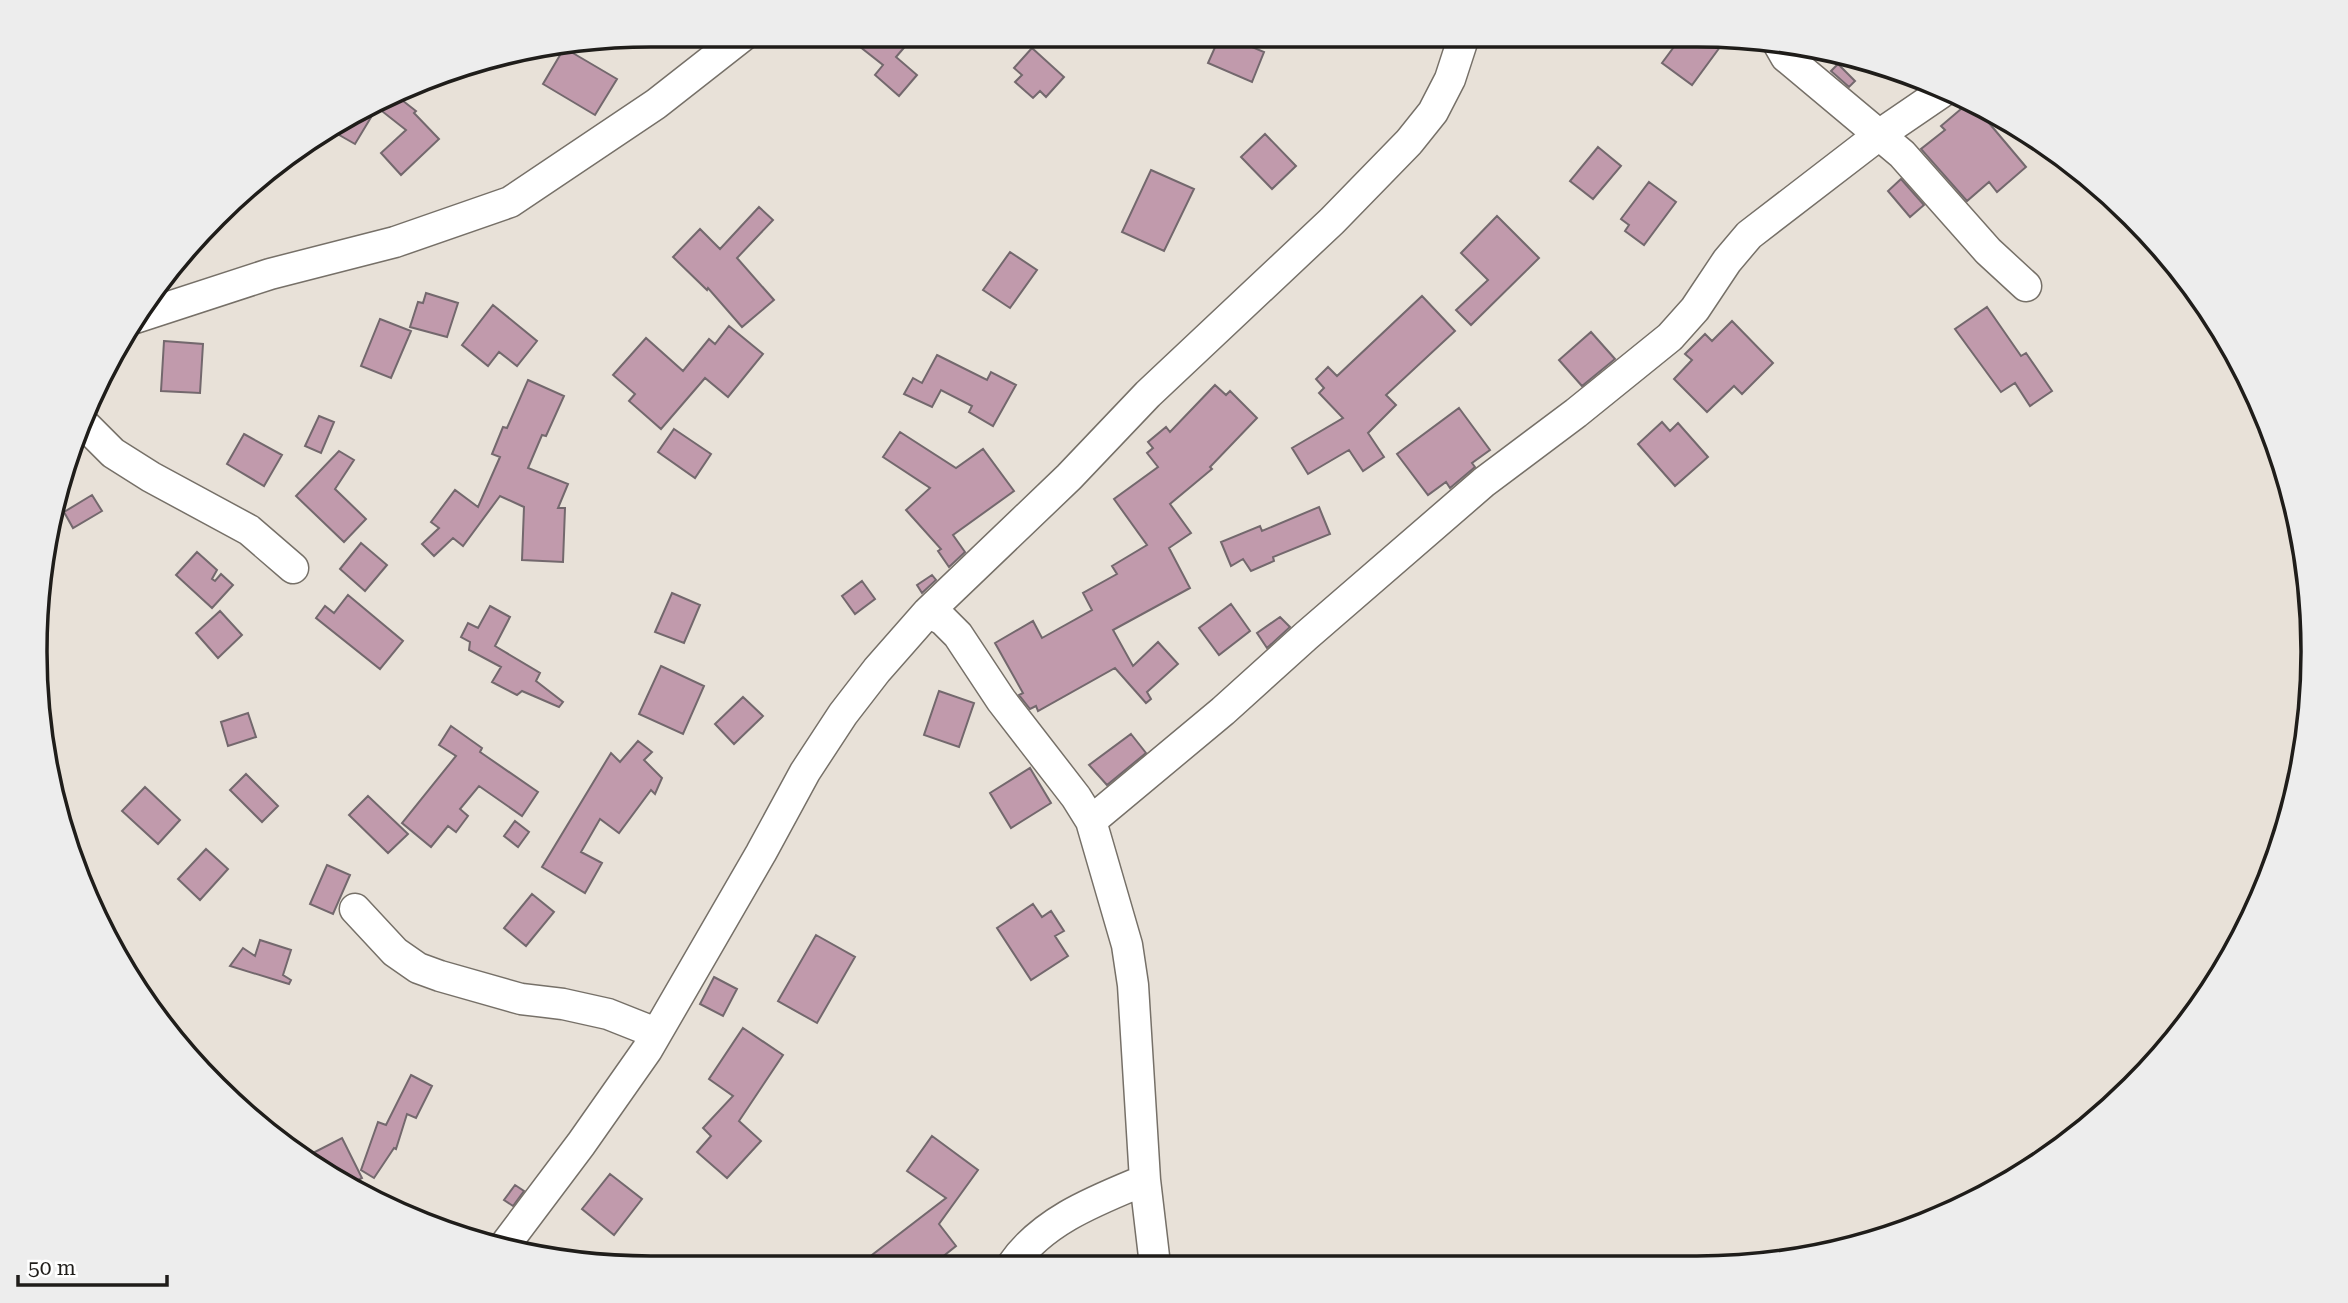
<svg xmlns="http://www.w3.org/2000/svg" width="2348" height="1303" viewBox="0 0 2348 1303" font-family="'Roboto Serif',serif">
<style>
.building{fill:#c19aac;stroke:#73686d;stroke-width:2}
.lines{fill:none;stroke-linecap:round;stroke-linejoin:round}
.minor-casing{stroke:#767068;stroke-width:33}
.minor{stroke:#fff;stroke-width:30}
.rim{fill:none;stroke:#1f1d1a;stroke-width:3.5}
</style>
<rect width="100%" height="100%" fill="#e8e1d8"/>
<path class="building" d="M845,35H915L896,57L917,75L899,96L875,75L883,65Z
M1220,36H1226L1264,52L1252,82L1208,63Z
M1682,36H1706L1720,47L1692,85L1662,63Z
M1032,48L1064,77L1046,97L1040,91L1033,98L1015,82L1022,75L1014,68Z
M566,49L617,79L595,115L543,84L563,50Z
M1838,64L1855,81L1849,87L1831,71Z
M398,97L416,111L414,113L439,139L401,175L381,153L406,130L378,108Z
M1968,103L1973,104L2026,167L1997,192L1989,182L1967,201L1921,149L1945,130L1941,126Z
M376,109L355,144L334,132L344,126Z
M1265,134L1296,166L1272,189L1241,157Z
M1598,147L1621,166L1593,199L1570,181Z
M1151,170L1194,189L1164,251L1122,232Z
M1901,179L1924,205L1910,217L1888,191Z
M1649,182L1676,202L1644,245L1625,231L1629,225L1621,219Z
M759,207L773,220L737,258L774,300L742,327L708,288L707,290L673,257L700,229L720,249Z
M1497,216L1539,258L1471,325L1456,310L1488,280L1461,253Z
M1010,252L1037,270L1010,308L983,290Z
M426,293L458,303L447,337L410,327L418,302L423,303Z
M1422,296L1455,331L1386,395L1396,405L1368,433L1384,457L1363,471L1349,450L1308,474L1292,448L1343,418L1319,393L1324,388L1316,379L1328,367L1337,376Z
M493,305L537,341L517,366L499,352L488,366L462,345Z
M1987,307L2021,356L2026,353L2052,391L2030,406L2015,383L2001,392L1955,329Z
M380,319L411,331L391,378L361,366Z
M1732,321L1773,363L1742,394L1734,386L1707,412L1674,379L1692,360L1685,354L1705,334L1712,341Z
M729,326L763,354L728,397L705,378L661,429L629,401L635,394L613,375L646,338L683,371L709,339L715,344Z
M1591,332L1615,359L1582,386L1559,360Z
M164,341L203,344L200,393L161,391Z
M937,355L987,380L991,372L1016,385L993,426L969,412L972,406L941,390L932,407L904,394L913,378L922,383Z
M528,380L564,396L546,436L542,435L528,468L568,484L558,508H565L563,562L522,560L524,507L500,496L463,546L453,538L434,556L422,544L439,528L431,522L455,490L478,507L500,457L492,454L503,427L507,428Z
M1215,385L1226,395L1230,391L1257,418L1210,467L1212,469L1170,504L1191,533L1169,548L1190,588L1113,630L1133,666L1158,642L1178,664L1147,692L1151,699L1146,703L1115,668L1038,711L1036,706L1030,709L1019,695L1023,693L995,643L1033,621L1042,638L1092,610L1083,593L1117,574L1112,566L1147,545L1114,499L1158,467L1147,453L1153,448L1148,442L1166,427L1170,432Z
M1459,408L1490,450L1472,463L1475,467L1450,488L1446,482L1428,495L1397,454Z
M319,416L334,422L321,453L305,446Z
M1662,422L1670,431L1678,423L1708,457L1675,486L1638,444Z
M674,429L711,454L695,478L658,452Z
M900,432L956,468L983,449L1014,491L953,535L965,552L949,567L938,551L941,549L906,510L930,488L883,457Z
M244,434L282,455L264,486L227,464Z
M339,451L354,460L335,489L366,519L344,542L296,496Z
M92,495L102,511L73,528L64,512Z
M1319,507L1330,534L1273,557L1274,561L1251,571L1243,559L1231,566L1221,542L1260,526L1262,531Z
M361,543L387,565L365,591L340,569Z
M197,552L217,570L212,579L215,581L221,574L233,585L212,608L176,575Z
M932,575L936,580L922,593L917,585Z
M862,581L875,599L855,614L842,596Z
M672,593L700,605L684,643L655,632Z
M348,595L403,641L380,669L316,618L325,606L334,613Z
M1231,604L1250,631L1219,655L1199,628Z
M490,606L510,617L495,646L540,673L536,681L563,702L559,707L522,691L517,695L492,682L501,667L469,650L470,642L461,637L468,623L478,628Z
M220,611L242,635L218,658L196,633Z
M1280,617L1290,627L1267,648L1257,633Z
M661,666L704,686L683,734L639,714Z
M939,691L974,703L959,747L924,735Z
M743,697L763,716L734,744L715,724Z
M248,713L256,737L228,746L221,722Z
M451,726L482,748L480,752L538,792L522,816L479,786L460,809L468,816L456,832L448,826L431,847L402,823L456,756L439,745Z
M1131,734L1146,753L1107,785L1089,765Z
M638,741L652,752L644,760L662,778L655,794L651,790L619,833L600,819L581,852L602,863L585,893L542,867L611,753L620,762Z
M1030,768L1051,803L1011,828L990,793Z
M246,774L278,806L262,822L230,790Z
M145,787L180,820L158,844L122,811Z
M368,796L408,834L388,853L349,815Z
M515,821L529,832L518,847L504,836Z
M206,849L228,869L200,900L178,879Z
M327,865L350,875L333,914L310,904Z
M532,894L554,912L526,946L504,928Z
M1033,904L1042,917L1051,911L1064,931L1055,936L1068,956L1031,980L997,928Z
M816,935L855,957L817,1023L778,1001Z
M260,940L291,950L283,975L291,980L289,984L230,966L243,948L255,956Z
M714,977L737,989L723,1016L700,1004Z
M743,1028L783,1055L739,1121L761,1141L727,1178L697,1152L711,1136L703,1128L733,1096L709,1079Z
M411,1075L432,1086L416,1118L407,1114L396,1149L394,1148L374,1178L361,1170L378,1122L386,1125Z
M932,1136L978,1170L939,1224L956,1246L931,1266H880L872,1255L946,1198L907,1171Z
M342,1138L362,1178L346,1186L307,1156Z
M610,1174L642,1199L614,1235L582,1209Z
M515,1185L524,1191L513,1206L504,1200Z"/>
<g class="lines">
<defs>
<path id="minor" d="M1778,43L1786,57L1902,154L1988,251L2026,286
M135,318L270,274L395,242L510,202L656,104L744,35
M86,426L113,453L151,477L249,530L293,568
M928,612L943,620L958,635L1001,700L1076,797L1091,821L1127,945L1133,985L1145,1180L1155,1265
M1091,821L1223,711L1306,636L1484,482L1576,413L1670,337L1695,309L1727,261L1749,235L1879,135L1942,92
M355,909L395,952L418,968L440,976L521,999L563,1004L608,1014L656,1033
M502,1249L581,1144L647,1050L761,853L805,772L843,714L877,670L928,612L1069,477L1148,394L1332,221L1409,142L1433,112L1450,79L1464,36
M1012,1265C1043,1220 1097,1200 1145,1180"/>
</defs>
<use href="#minor" class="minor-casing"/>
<use href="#minor" class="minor"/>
</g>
<path d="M0 0H2348V1303H0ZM651 47H1697A604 604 0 0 1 2301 651V652A604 604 0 0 1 1697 1256H651A604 604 0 0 1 47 652V651A604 604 0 0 1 651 47Z" fill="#ededed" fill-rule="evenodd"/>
<path class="rim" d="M651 47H1697A604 604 0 0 1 2301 651V652A604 604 0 0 1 1697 1256H651A604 604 0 0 1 47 652V651A604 604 0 0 1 651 47Z"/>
<path d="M18 1275v10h149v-10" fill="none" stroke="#1f1d1a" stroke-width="3.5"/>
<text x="28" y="1275" font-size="21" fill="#1f1d1a" stroke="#ffffff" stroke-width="5" paint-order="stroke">50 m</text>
</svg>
